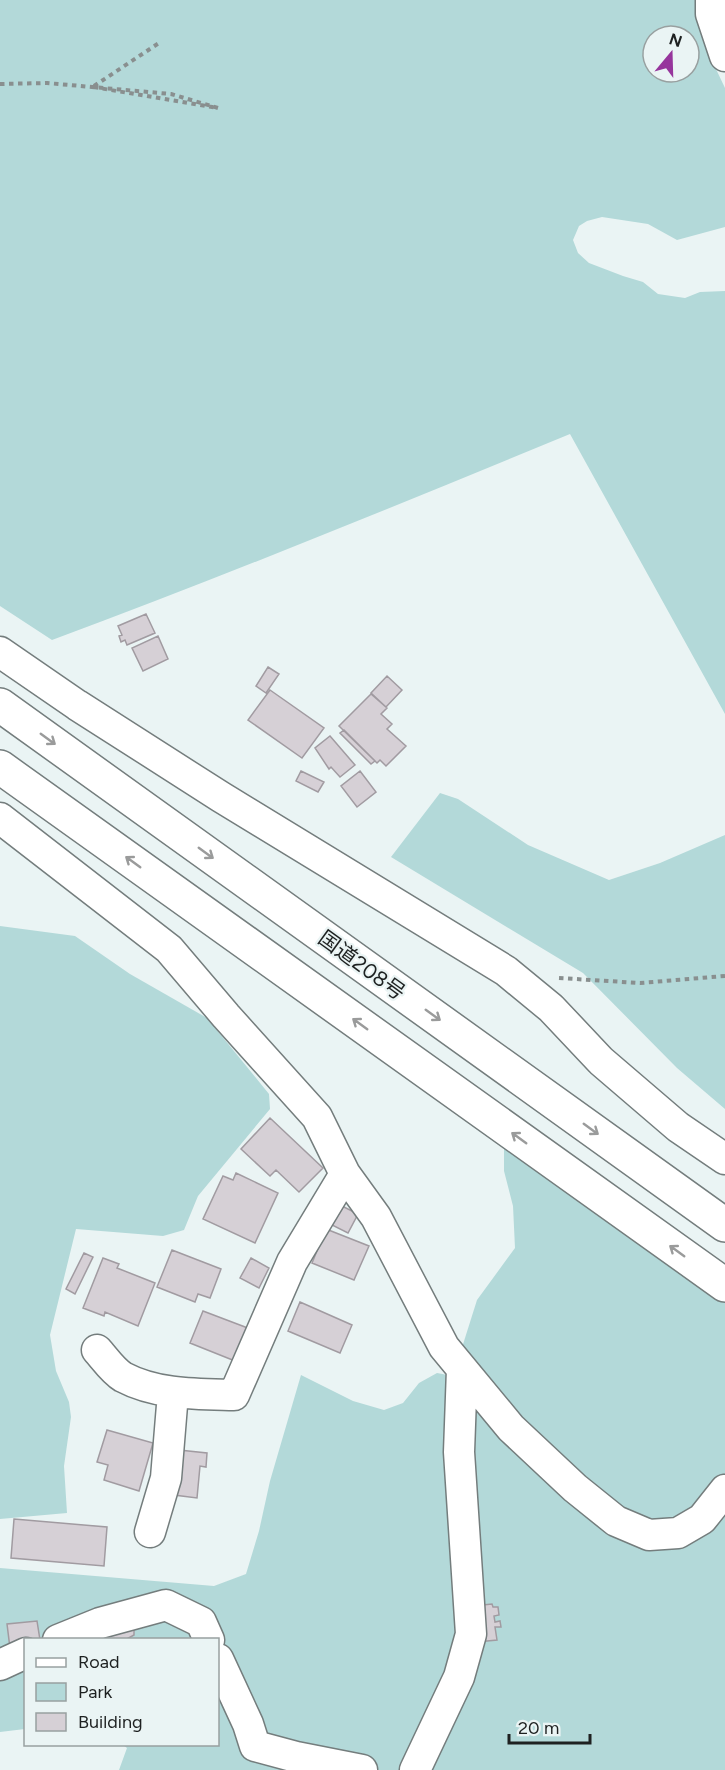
<svg xmlns="http://www.w3.org/2000/svg" width="725" height="1770" viewBox="0 0 725 1770" font-family="Figtree,'Noto Sans JP',sans-serif">
<style>
.green{fill:#b3d9d9;fill-rule:evenodd}
.building{fill:#d6d0d6;stroke:#a19ba1;stroke-width:1.5}
.lines{fill:none;stroke-linecap:round;stroke-linejoin:round}
.minor-casing{stroke:#747d7d;stroke-width:33}
.highway-casing{stroke:#747d7d;stroke-width:36}
.path{stroke:#898f8f;stroke-width:4;stroke-dasharray:4.5 4.5;stroke-linecap:butt}
.minor{stroke:#fff;stroke-width:30}
.highway{stroke:#fff;stroke-width:33}
.oneway{stroke:#9a9b9b}
.labels{text-anchor:middle;dominant-baseline:central;stroke-width:4.5;stroke-linejoin:round;paint-order:stroke}
.street-label{font-size:21px;fill:#1e2121;stroke:#eaf4f4}
</style>
<rect width="100%" height="100%" fill="#eaf4f4"/>
<path class="green" d="M0,0H698L705,46L725,88V227L677,240L648,224L602,217L587,221L579,226L573,240L578,253L589,263L623,276L643,282L658,294L685,298L700,292L725,291V714L570,434C398,505 227,575 52,640L0,606ZM653,36H689V72H653Z
M440,793L458,799L528,845L609,880L660,863L725,835V1109L677,1068L583,973L391,857Z
M0,926L75,936L130,974L207,1018L269,1094L270,1109L198,1196L184,1230L163,1236L76,1229L50,1335L56,1371L69,1402L71,1417L64,1466L67,1513L0,1519Z
M504,1146L725,1303V1770H119L127,1748L123,1745L218,1744V1640H26L25,1729L0,1732V1568L214,1586L246,1574L259,1531L270,1481L301,1375L353,1401L384,1410L403,1403L419,1383L437,1373L453,1376L477,1300L515,1248L513,1206L504,1171Z"/>
<path class="building" d="M146,614L155,633L127,645L125,640L121,642L119,636L122,635L118,626Z
M158,636L168,659L143,671L132,648Z
M268,667L279,674L266,693L256,686Z
M387,676L402,690L386,707L371,693Z
M270,690L324,728L302,758L248,720Z
M371,694L387,708L381,714L392,724L387,729L406,746L386,766L380,760L377,763L375,761L339,726Z
M344,730L375,761L371,764L340,733Z
M330,736L355,765L340,777L331,767L329,769L315,748Z
M301,771L324,782L318,792L296,781Z
M360,771L376,792L357,807L341,786Z
M270,1118L323,1168L299,1192L276,1170L270,1176L241,1149Z
M236,1173L278,1193L255,1243L203,1219L223,1176L233,1180Z
M338,1204L358,1214L348,1233L328,1223Z
M326,1229L369,1246L354,1280L312,1263Z
M172,1250L221,1269L210,1298L198,1294L195,1302L157,1287Z
M84,1253L93,1257L75,1294L66,1289Z
M103,1258L119,1264L117,1268L155,1283L138,1326L105,1312L104,1316L83,1308Z
M251,1258L269,1268L259,1288L240,1278Z
M300,1302L352,1325L340,1353L288,1331Z
M203,1311L253,1330L240,1363L190,1343Z
M107,1430L153,1443L139,1491L104,1480L108,1465L97,1462Z
M179,1450L207,1453L206,1467L200,1466L197,1498L174,1495Z
M14,1519L107,1527L104,1566L11,1558Z
M492,1604L493,1607H498L499,1615L494,1616L495,1622L500,1621L501,1627H495L497,1640L477,1642L473,1606Z
M37,1621L40,1640H26L10,1648L7,1624Z
M134,1623V1635L125,1640H77Z"/>
<g class="lines">
<defs>
<path id="minor" d="M711,0V14L725,56
M0,652L77,705L221,797L506,971L551,1008L601,1061L678,1127L725,1159
M0,818L169,949L226,1016L317,1117L345,1174L376,1217L444,1347L511,1428L575,1488L616,1521L649,1535L678,1533L702,1519L725,1490
M97,1350C105,1359 113,1371 123,1377C157,1395 197,1394 234,1395L292,1262L345,1174
M150,1532L166,1478L173,1393
M58,1640L100,1623L166,1605L201,1622L209,1640
M218,1659L248,1724L255,1746L296,1757L362,1770
M0,1665L26,1653
M415,1770L459,1677L471,1634L459,1452L462,1369"/>
<path id="highway" d="M0,705L725,1225
M0,767L725,1285"/>
</defs>
<use href="#minor" class="minor-casing"/>
<use href="#highway" class="highway-casing"/>
<path class="path" d="M0,84L47,83L171,94L218,108L93,87
M94,86L159,43
M559,978L640,983L725,976"/>
<use href="#minor" class="minor"/>
<use href="#highway" class="highway"/>
</g>
<defs><path id="oneway-shaft" d="M-6 0H5M1.5-3L5.5 0L1.5 3" fill="none" stroke-width="1.6" stroke-linecap="round" stroke-linejoin="round" transform="scale(1.5)"/></defs>
<g class="oneway">
<use href="#oneway-shaft" transform="translate(48 739) rotate(36)"/>
<use href="#oneway-shaft" transform="translate(206 853) rotate(36)"/>
<use href="#oneway-shaft" transform="translate(133 862) rotate(-144)"/>
<use href="#oneway-shaft" transform="translate(433 1015) rotate(36)"/>
<use href="#oneway-shaft" transform="translate(360 1024) rotate(-144)"/>
<use href="#oneway-shaft" transform="translate(591 1129) rotate(36)"/>
<use href="#oneway-shaft" transform="translate(519 1138) rotate(-144)"/>
<use href="#oneway-shaft" transform="translate(677 1251) rotate(-144)"/>
</g>
<g class="labels">
<g class="street-label">
<text transform="translate(362 965) rotate(36)">国道208号</text>
</g>
</g>
<rect x="24" y="1638" width="195" height="108" fill="#eaf4f4" stroke="#98a0a0" stroke-width="1.5"/>
<rect x="36" y="1658" width="30" height="9" fill="#ffffff" stroke="#98a0a0" stroke-width="1.5"/>
<text x="78" y="1668" font-size="18" fill="#1e2121">Road</text>
<rect x="36" y="1683" width="30" height="18" fill="#b3d9d9" stroke="#98a0a0" stroke-width="1.5"/>
<text x="78" y="1698" font-size="18" fill="#1e2121">Park</text>
<rect x="36" y="1713" width="30" height="18" fill="#d6d0d6" stroke="#98a0a0" stroke-width="1.5"/>
<text x="78" y="1728" font-size="18" fill="#1e2121">Building</text>
<g transform="translate(671 54) rotate(19)"><circle r="28" fill="#eaf4f4" stroke="#98a0a0" stroke-width="1.5"/>
<path d="M0-4.5L10 22L0 15L-10 22Z" fill="#96359c"/>
<text y="-9" font-size="16" font-weight="bold" text-anchor="middle" fill="#1e2121">N</text>
</g>
<path d="M509 1734v9h81v-9" fill="none" stroke="#1e2121" stroke-width="3"/>
<text x="518" y="1734" font-size="18" fill="#1e2121" stroke="#eaf4f4" stroke-width="4.5" paint-order="stroke">20 m</text>
</svg>
